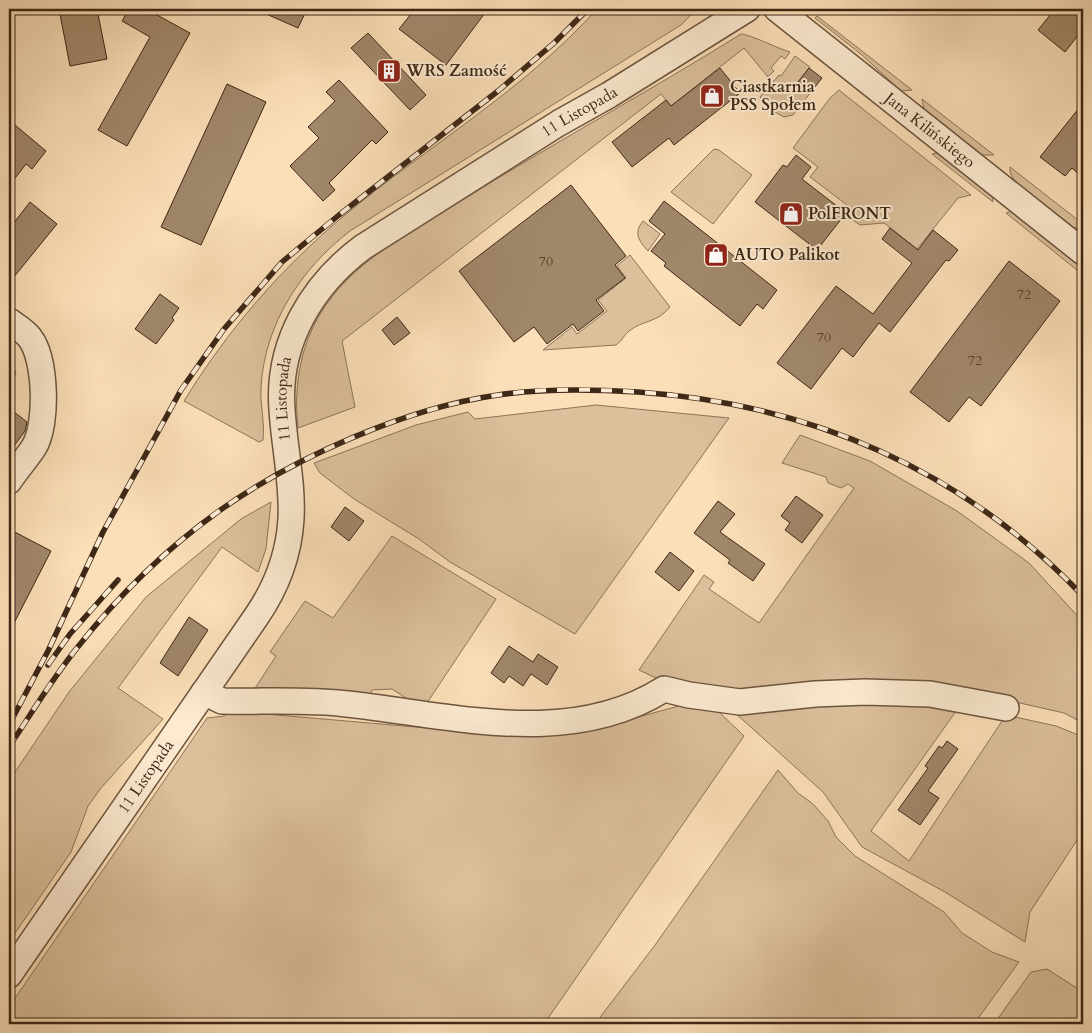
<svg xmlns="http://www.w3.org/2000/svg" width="1092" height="1033" viewBox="0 0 1092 1033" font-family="Cardo,serif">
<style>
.green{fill:#dbc09c;stroke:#8c7459}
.building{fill:#a0876a;stroke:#3d2716}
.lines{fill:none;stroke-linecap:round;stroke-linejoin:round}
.minor-casing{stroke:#6c553e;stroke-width:28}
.minor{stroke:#fcead1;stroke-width:25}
.rail-casing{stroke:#3d2716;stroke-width:5.5}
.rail{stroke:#fcead1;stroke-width:4;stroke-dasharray:11;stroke-linecap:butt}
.labels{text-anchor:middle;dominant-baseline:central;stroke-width:4;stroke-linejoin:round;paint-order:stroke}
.number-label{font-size:14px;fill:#563f2b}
.poi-label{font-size:16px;font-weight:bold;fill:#3d2716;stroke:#fcead1;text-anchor:start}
.street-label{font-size:16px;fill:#3d2716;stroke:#fcead1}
</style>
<rect width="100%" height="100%" fill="#fbdfb8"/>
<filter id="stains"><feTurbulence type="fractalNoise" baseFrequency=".004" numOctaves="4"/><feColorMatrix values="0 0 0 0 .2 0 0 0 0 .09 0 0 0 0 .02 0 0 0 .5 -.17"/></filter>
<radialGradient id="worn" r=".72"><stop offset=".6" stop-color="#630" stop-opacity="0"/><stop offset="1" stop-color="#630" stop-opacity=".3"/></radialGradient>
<path class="green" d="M597,9H697L681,25L350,231C301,269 265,323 261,387C260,405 265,423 263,440L259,442L184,401C227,331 281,268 345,215C428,146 524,90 597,9Z
M817,16L912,90L901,91L862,55L815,18Z
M741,34C749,34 779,49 790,52L785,59L781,56L771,68L774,71L768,77L744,48L671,106L661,94L342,341L355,407L298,428C293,386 301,340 326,305C358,259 412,231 459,202C552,144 648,92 741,34Z
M795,56L810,67L798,82L811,92L793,115L784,117L771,110L760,97L779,75L781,76Z
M839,90L971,195L958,198L917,249L884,223L860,225L850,218L855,211L810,177L818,167L793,148L830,98Z
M922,99L994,155H982L924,109Z
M714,149L719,150L752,175L713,224L671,192Z
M938,153L992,196L993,202L932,154Z
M1010,167L1083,224V230L1073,227L1014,180L1010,172Z
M1012,211L1081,263L1083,266V275L1006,213Z
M643,221L660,234L648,251C639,241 633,233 643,221Z
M630,255L670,307C657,323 643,320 629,331C624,335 622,341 616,345L543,350L572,327L577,334L607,311L598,300L626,278L617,266Z
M9,352L16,374L9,383Z
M596,405L729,418L575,634L450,562L419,539L354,499L320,473L314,463L416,425L468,412L475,419Z
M800,435L870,461L957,511L1029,563L1083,622V723L1064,713L980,694L973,689L931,685L758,690L673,686L639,670L704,575L714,582L709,589L759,623L854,488L848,484L841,488L828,483L826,477L782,463Z
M271,502L266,549L258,572L222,547L118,688L163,719L101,788L88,806L71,852L9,942V781L69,692L146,597L241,519Z
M392,536L496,599L423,709L392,689L372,690L368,700L250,696L276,656L270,652L305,601L333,618Z
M813,701L959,707L871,831L909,861L1006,715L1056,726L1083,737V831L1030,912L1025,942L945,892L862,847L823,792L734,712Z
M686,704L718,711L744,736L544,1024H9V1007L207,718L224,716L236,709L242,712L497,734L587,731Z
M778,770L798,793L813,804L828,821L836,837L855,856L944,912L962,933L992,952L1019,962L974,1024H595L655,945Z
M1047,969L1083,992V1024H994L1031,972Z"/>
<path class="building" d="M59,9H97L107,59L70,66Z
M129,9H146L190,33L127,146L98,130L150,37L122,21Z
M255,9H307L298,28Z
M415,9H488L446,65L399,29Z
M1055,9H1083V29L1065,52L1038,30Z
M368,33L426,95L410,110L351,48Z
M720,68L740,93L674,145L669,138L632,167L612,142L666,100L671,106Z
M809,68L822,78L811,92L798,82Z
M339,80L388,132L376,144L372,140L329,183L335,190L323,201L290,166L319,138L308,127L335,101L326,92Z
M227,84L266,102L201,245L161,227Z
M1083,103V178L1072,168L1065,176L1040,157Z
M9,120L46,151L32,169L26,164L9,186Z
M796,155L811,167L802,179L846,213L817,250L755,202L783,165L787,167Z
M571,185L626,256L615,265L625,278L596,300L604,311L578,331L573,324L547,344L534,327L514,342L459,271Z
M664,201L777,290L763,309L757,304L740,326L664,266L666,263L651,251L665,234L649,221Z
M30,202L57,224L9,283V229Z
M890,228L918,250L933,230L958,250L949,261L946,260L890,332L879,323L853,357L842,348L811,389L777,363L836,286L873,314L912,263L882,239Z
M1009,261L1060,301L981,406L969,397L949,422L910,392Z
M160,294L179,308L172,318L174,320L156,344L135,329Z
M397,317L410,333L394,345L382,330Z
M9,408L27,422L25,431L9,453Z
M796,496L823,515L802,543L785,530L790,523L781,516Z
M718,501L735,514L720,532L765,564L753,581L728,563L730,560L694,533Z
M345,507L364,521L349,541L331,527Z
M9,529L51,551L9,633Z
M670,552L694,571L679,591L655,572Z
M189,617L208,630L178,676L160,663Z
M509,646L533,662L538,654L558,667L547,685L531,674L523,686L509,676L504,683L491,673Z
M947,741L958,749L928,791L939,798L920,825L898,810L928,768L925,766L939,746L942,748Z"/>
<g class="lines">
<defs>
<g id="minor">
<path id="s1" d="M777,9L1083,252"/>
<path d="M9,321C16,326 25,331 30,338C46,359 48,424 34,447C27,458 17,469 9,481"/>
<path d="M204,692L222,701C263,702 306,699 347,704C451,715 569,749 664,689L689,695L740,702L815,694L865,692L930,694L1006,708"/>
<path id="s2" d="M9,975L256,617C276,588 289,554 291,519C293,482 284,446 282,409C277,343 312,285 363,247L559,123L609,95L747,9"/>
</g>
</defs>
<use href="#minor" class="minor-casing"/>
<use href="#minor" class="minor"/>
<defs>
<path id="rail" d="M48,665L70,634L118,580
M9,725L48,651L103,532L181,390L224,329L282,262L339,215L498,91L554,43L588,9
M9,747C31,714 52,679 77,648C117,597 166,549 219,511C295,457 406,408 498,395C544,388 591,389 638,392C811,404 963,470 1083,596"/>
</defs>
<use href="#rail" class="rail-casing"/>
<use href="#rail" class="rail"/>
</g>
<defs>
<symbol id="building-square" viewBox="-11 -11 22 22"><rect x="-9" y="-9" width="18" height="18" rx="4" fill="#8f2418" stroke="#fcead1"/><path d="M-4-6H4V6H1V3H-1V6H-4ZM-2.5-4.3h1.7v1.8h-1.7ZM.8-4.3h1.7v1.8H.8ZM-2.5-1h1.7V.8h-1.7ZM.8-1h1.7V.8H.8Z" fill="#fff"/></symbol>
<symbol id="shop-square" viewBox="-11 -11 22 22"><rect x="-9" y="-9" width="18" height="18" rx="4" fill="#8f2418" stroke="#fcead1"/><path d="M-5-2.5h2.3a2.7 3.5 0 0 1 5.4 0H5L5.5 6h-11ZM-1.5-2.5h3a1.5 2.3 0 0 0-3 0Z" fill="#fff"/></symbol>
</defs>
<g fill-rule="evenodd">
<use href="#building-square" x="375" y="57" width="28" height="28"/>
<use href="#shop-square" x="698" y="82" width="28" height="28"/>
<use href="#shop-square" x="777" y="200" width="28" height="28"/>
<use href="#shop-square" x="702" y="241" width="28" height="28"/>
</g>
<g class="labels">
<g class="number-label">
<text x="546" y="261">70</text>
<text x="1024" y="294">72</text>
<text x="824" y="337">70</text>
<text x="975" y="360">72</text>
</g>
<g class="poi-label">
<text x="406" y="71">WRS Zamość</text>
<text x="730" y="87">Ciastkarnia<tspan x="730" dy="18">PSS Społem</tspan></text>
<text x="808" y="214">PolFRONT</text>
<text x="734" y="255">AUTO Palikot</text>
</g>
<g class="street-label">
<text stroke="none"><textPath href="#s2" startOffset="1095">11 Listopada</textPath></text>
<text stroke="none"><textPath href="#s1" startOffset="195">Jana Kilińskiego</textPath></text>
<text stroke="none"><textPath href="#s2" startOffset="661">11 Listopada</textPath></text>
<text stroke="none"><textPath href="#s2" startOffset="241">11 Listopada</textPath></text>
</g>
</g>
<rect width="1092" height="1033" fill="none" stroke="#fbdfb8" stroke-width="30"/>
<rect x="10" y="10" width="1072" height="1013" fill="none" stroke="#3d2716" stroke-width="2.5"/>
<rect x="15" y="15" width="1062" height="1003" fill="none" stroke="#3d2716"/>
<rect width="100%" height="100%" filter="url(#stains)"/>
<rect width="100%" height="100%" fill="url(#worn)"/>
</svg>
